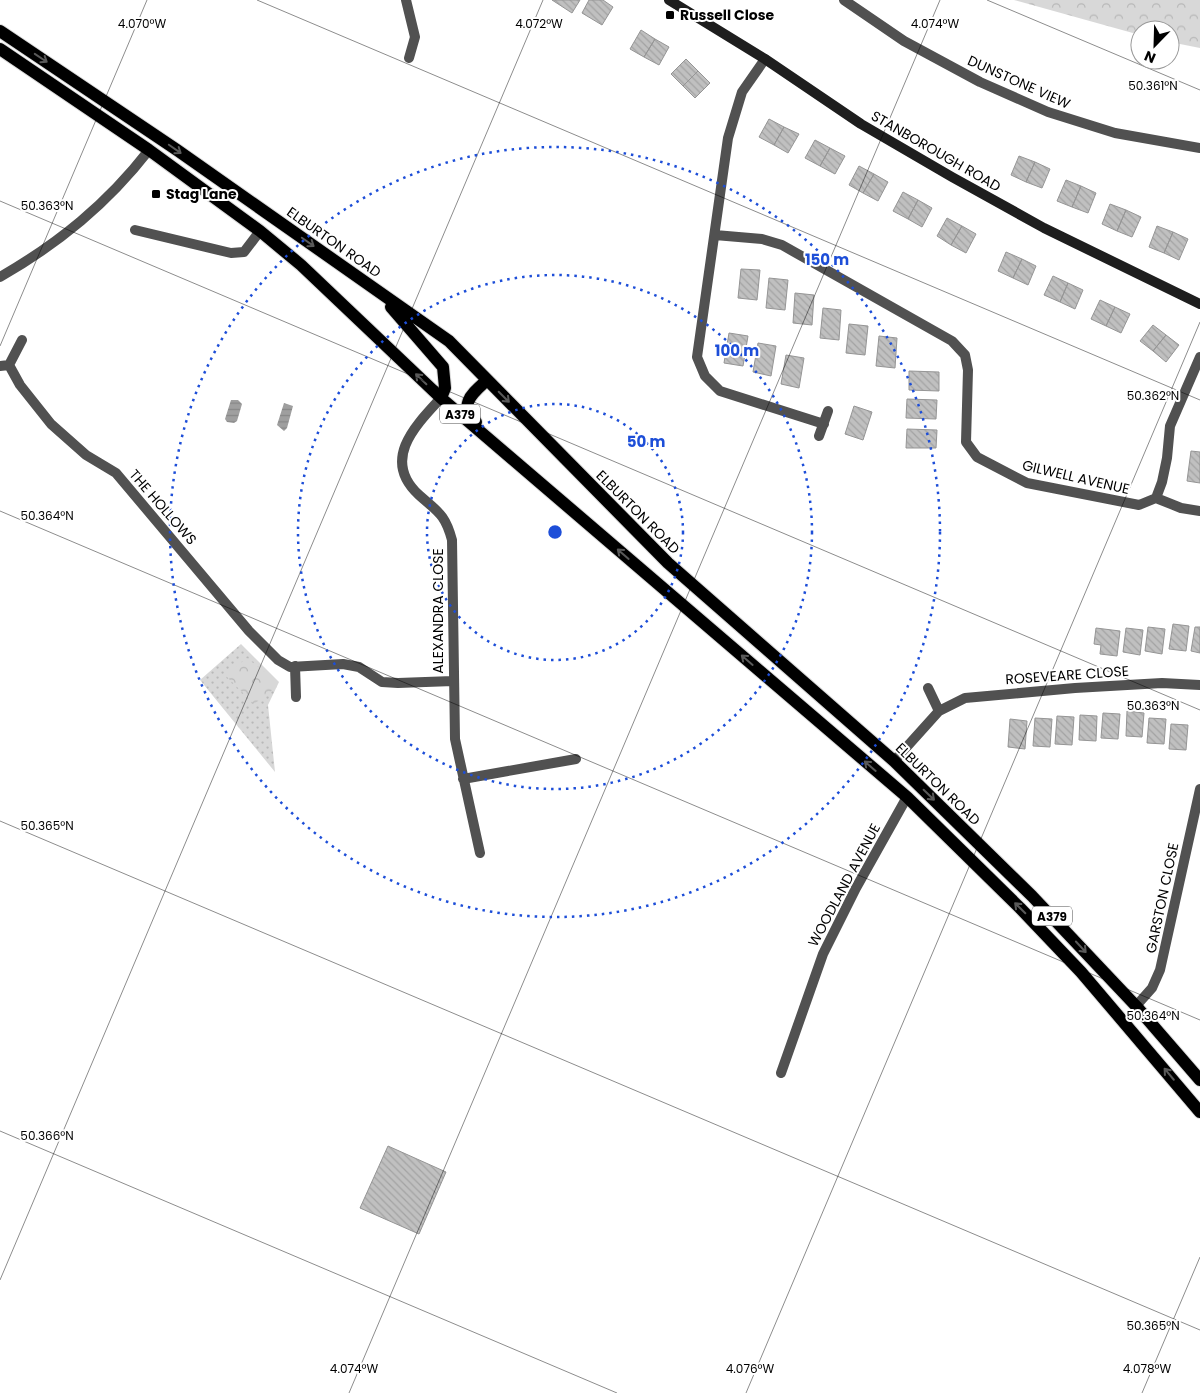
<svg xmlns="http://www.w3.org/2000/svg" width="1200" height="1393" viewBox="0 0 1200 1393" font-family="Poppins,sans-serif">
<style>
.grass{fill:url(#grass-dots)}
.forest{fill:url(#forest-crowns)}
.water{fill:url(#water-rules)}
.building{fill:url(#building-back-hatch);stroke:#959595}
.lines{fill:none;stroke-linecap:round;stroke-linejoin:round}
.primary-casing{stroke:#dbdbdb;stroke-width:14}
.street{stroke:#515151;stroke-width:10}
.secondary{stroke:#1e1e1e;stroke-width:10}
.primary{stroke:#000;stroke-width:12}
.oneway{stroke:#595959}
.ticks{fill:none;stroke:#000;stroke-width:1;stroke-opacity:0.45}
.ring{fill:none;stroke:#1d4ed8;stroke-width:2.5;stroke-dasharray:2.5 5}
.poi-dot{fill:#000;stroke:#fff;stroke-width:2}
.labels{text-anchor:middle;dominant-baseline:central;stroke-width:4;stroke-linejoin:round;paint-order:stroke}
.shield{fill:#fff;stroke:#4c4c4c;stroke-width:1}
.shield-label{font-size:12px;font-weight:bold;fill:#000}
.poi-label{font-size:14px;font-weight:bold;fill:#000;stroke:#fff;text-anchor:start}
.street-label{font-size:14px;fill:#000;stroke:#fff}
.ticks-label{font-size:12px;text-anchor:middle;fill:#000;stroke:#fff;stroke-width:4;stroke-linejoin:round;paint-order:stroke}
.centre{fill:#1d4ed8;stroke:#fff;stroke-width:2.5}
.ring-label{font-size:15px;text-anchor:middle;font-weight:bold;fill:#1d4ed8;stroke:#fff;stroke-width:4;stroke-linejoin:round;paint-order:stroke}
</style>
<defs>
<pattern id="grass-dots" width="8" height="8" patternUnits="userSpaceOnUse" patternTransform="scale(1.25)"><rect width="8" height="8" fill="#d8d8d8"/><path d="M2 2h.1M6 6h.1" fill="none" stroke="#b8b8b8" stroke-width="1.8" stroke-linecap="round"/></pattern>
<pattern id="forest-crowns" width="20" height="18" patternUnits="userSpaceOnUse" patternTransform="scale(1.25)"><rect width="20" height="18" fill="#d8d8d8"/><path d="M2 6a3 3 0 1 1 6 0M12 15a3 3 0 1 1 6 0" fill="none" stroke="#b8b8b8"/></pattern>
<pattern id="water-rules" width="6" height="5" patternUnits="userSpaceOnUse" patternTransform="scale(1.25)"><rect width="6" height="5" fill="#9f9f9f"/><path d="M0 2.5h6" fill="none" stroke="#878787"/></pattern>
<pattern id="building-back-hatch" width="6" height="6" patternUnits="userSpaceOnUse" patternTransform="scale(1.25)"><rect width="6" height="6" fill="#c0c0c0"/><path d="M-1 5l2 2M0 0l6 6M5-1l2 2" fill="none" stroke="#a3a3a3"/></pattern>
</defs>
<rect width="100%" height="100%" fill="#fff"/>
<path class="grass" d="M241,644L279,682L268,705L275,772L200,680Z"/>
<path class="forest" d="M1014,0H1200V48L1170,42V30H1140V35Z
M247,658L276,681L274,689L254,704L225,675Z"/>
<path class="water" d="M231,400H238L242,404L237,421L234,423L227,422L225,419Z
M284,403L293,406L287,428L284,431L277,425Z"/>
<path class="building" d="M552,0H580L572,13Z
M589,0H603L613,7L602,25L582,13Z
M641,30L655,39L644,57L630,49Z
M655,39L669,47L659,65L644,57Z
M686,59L698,71L683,86L671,74Z
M698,71L710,83L695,98L683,86Z
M769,119L784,127L774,145L759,137Z
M784,127L799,134L788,153L774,145Z
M815,140L830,148L820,166L805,158Z
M830,148L845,156L835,174L820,166Z
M1019,156L1035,162L1026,182L1011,175Z
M1035,162L1050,169L1042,188L1026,182Z
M859,166L874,174L863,193L849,185Z
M874,174L888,182L878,201L863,193Z
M1066,180L1081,186L1072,207L1057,201Z
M1081,186L1096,193L1088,213L1072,207Z
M903,192L918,200L908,219L893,211Z
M918,200L932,208L922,227L908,219Z
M1110,204L1126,210L1117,231L1102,224Z
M1126,210L1141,217L1132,237L1117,231Z
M947,218L962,226L951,245L937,236Z
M962,226L976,234L966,253L951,245Z
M1157,226L1173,232L1164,253L1149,247Z
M1173,232L1188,239L1179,260L1164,253Z
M1006,252L1022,259L1013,278L998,271Z
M1022,259L1036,266L1028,285L1013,278Z
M741,269L760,270L757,300L738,298Z
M1053,276L1068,283L1060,302L1044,295Z
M769,278L788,280L785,310L766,308Z
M1068,283L1083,290L1075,309L1060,302Z
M795,293L814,295L812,325L793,323Z
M1100,300L1115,307L1106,326L1091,319Z
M1115,307L1130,314L1121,333L1106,326Z
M823,308L841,310L839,340L820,338Z
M849,324L868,326L865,355L846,353Z
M1153,325L1166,335L1153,351L1140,341Z
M729,333L748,336L743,366L724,363Z
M1166,335L1179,345L1166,362L1153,351Z
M879,336L897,338L895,368L876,366Z
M758,343L776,346L771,376L753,372Z
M786,355L804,358L799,388L781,384Z
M909,371L939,372V391L909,390Z
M907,399L937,400L936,419L906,418Z
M854,406L872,412L863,440L845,434Z
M907,429L937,430L936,448H906Z
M1191,451L1200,452V483L1187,481Z
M1173,624L1189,626L1186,651L1169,649Z
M1148,627L1165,629L1162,654L1145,651Z
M1195,627H1200V653L1191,651Z
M1096,628L1120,631L1117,656L1100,654L1101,645L1094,644Z
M1126,628L1143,630L1140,655L1123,652Z
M1127,711L1144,713L1142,737L1126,736Z
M1103,713L1120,714L1118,739L1101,738Z
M1080,715L1097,716L1096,741L1079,740Z
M1057,716L1074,717L1072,745L1055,744Z
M1035,718L1052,719L1050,747L1033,746Z
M1149,718L1166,719L1164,744L1147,743Z
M1010,719L1027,721L1025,749L1008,747Z
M1171,724L1188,725L1186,750L1169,749Z
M388,1146L446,1172L419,1234L360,1208Z"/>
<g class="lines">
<defs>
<path id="primary" d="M0,31L177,150L449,341L668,563L894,761L1032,896L1136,1006L1200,1080
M0,49L149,150L260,231L301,265L441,398L907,797L1020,908L1081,972L1200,1112
M391,307L443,367L445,388L441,398
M476,422C458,404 472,394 487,380"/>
</defs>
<use href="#primary" class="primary-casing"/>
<path class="street" d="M406,0L415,37L409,58
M844,0L904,41L980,82L1048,112L1115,133L1200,148
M765,59L742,92L728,138L697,357L705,376L720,391L824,424
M135,230L231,253L244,252L260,231
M715,235L762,239L782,245L952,341L965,355L968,370L966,442L977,457L1027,483L1139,505L1156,498L1181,508L1200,511
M0,277C59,243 107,204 149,150
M9,365L20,385L51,424L86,455L116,473L249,631L278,660L290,667L343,664L359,667L382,682L398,683L453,681
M0,366L9,365L22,340
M441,398C415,426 381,460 419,495C438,512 445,514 452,540L455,739L480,853
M819,436L828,411
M1156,498L1162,482L1167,458L1170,426L1200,357
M295,666L296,697
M928,688L939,711
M894,761L939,711L965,698L1075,688L1162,683L1200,685
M463,779L576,759
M1136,1006L1152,988L1160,970L1200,789
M781,1073L823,954L856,888L907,797"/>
<path class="secondary" d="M669,0L765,59L861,124L952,177L1044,228L1200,304"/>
<use href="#primary" class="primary"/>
</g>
<defs><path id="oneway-shaft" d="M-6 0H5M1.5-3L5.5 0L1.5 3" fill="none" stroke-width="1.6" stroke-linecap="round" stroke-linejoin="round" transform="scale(1.25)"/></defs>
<g class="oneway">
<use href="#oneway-shaft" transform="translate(41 58) rotate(34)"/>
<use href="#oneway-shaft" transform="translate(175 149) rotate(35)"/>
<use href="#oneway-shaft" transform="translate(308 242) rotate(35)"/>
<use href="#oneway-shaft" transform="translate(421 379) rotate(-136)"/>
<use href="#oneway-shaft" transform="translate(504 397) rotate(45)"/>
<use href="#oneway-shaft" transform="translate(623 554) rotate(-139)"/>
<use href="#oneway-shaft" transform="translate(747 660) rotate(-139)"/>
<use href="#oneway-shaft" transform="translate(870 766) rotate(-139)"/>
<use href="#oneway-shaft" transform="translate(929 795) rotate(44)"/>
<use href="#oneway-shaft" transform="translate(1020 908) rotate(-135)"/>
<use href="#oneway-shaft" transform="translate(1081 947) rotate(47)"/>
<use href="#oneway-shaft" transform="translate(1169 1074) rotate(-130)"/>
</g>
<path class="ticks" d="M257,0L1200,400M987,0L1200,90M0,201L1200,710M0,346L147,0M0,511L1200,1020M0,821L1200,1330M0,1131L617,1393M0,1280L543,0M349,1393L940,0M746,1393L1200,322M1142,1393L1200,1257"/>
<g class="ring">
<circle cx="555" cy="532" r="128"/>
<circle cx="555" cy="532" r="257"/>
<circle cx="555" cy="532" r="385"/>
</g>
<g class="poi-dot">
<rect x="665" y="10" width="10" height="10" rx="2.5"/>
<rect x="151" y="189" width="10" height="10" rx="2.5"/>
</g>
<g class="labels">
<g class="shield">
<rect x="440" y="404.5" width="40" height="19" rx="4"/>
<rect x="1032" y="906.5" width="40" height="19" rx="4"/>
</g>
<g class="shield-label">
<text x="460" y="414">A379</text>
<text x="1052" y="916">A379</text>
</g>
<g class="poi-label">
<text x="680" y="15">Russell Close</text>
<text x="166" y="194">Stag Lane</text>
</g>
<g class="street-label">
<text transform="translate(1019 82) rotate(24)">DUNSTONE VIEW</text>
<text transform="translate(936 151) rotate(30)">STANBOROUGH ROAD</text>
<text transform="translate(334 242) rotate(35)">ELBURTON ROAD</text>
<text transform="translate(1076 477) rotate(13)">GILWELL AVENUE</text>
<text transform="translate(163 507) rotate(49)">THE HOLLOWS</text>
<text transform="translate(638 512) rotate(45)">ELBURTON ROAD</text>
<text transform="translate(438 611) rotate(-90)">ALEXANDRA CLOSE</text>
<text transform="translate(1067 675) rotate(-4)">ROSEVEARE CLOSE</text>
<text transform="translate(938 784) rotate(44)">ELBURTON ROAD</text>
<text transform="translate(844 885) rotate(-62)">WOODLAND AVENUE</text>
<text transform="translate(1162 898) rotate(-78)">GARSTON CLOSE</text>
</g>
</g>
<g class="ticks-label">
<text x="539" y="28">4.072°W</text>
<text x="935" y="28">4.074°W</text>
<text x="142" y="28">4.070°W</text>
<text x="1153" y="90">50.361°N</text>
<text x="47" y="210">50.363°N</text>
<text x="1153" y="400">50.362°N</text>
<text x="47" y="520">50.364°N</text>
<text x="1153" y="710">50.363°N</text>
<text x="47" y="830">50.365°N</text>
<text x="1153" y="1020">50.364°N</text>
<text x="47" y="1140">50.366°N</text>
<text x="1153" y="1330">50.365°N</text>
<text x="354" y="1373">4.074°W</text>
<text x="750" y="1373">4.076°W</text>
<text x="1147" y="1373">4.078°W</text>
</g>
<circle cx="555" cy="532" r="8" class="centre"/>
<g class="ring-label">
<text x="827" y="265">150 m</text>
<text x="737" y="356">100 m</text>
<text x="646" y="447">50 m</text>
</g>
<g transform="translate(1155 45) rotate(203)"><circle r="24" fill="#ffffff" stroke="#999999"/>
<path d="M0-4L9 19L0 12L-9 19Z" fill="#000000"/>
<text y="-8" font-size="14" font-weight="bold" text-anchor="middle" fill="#000000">N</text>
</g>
</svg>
